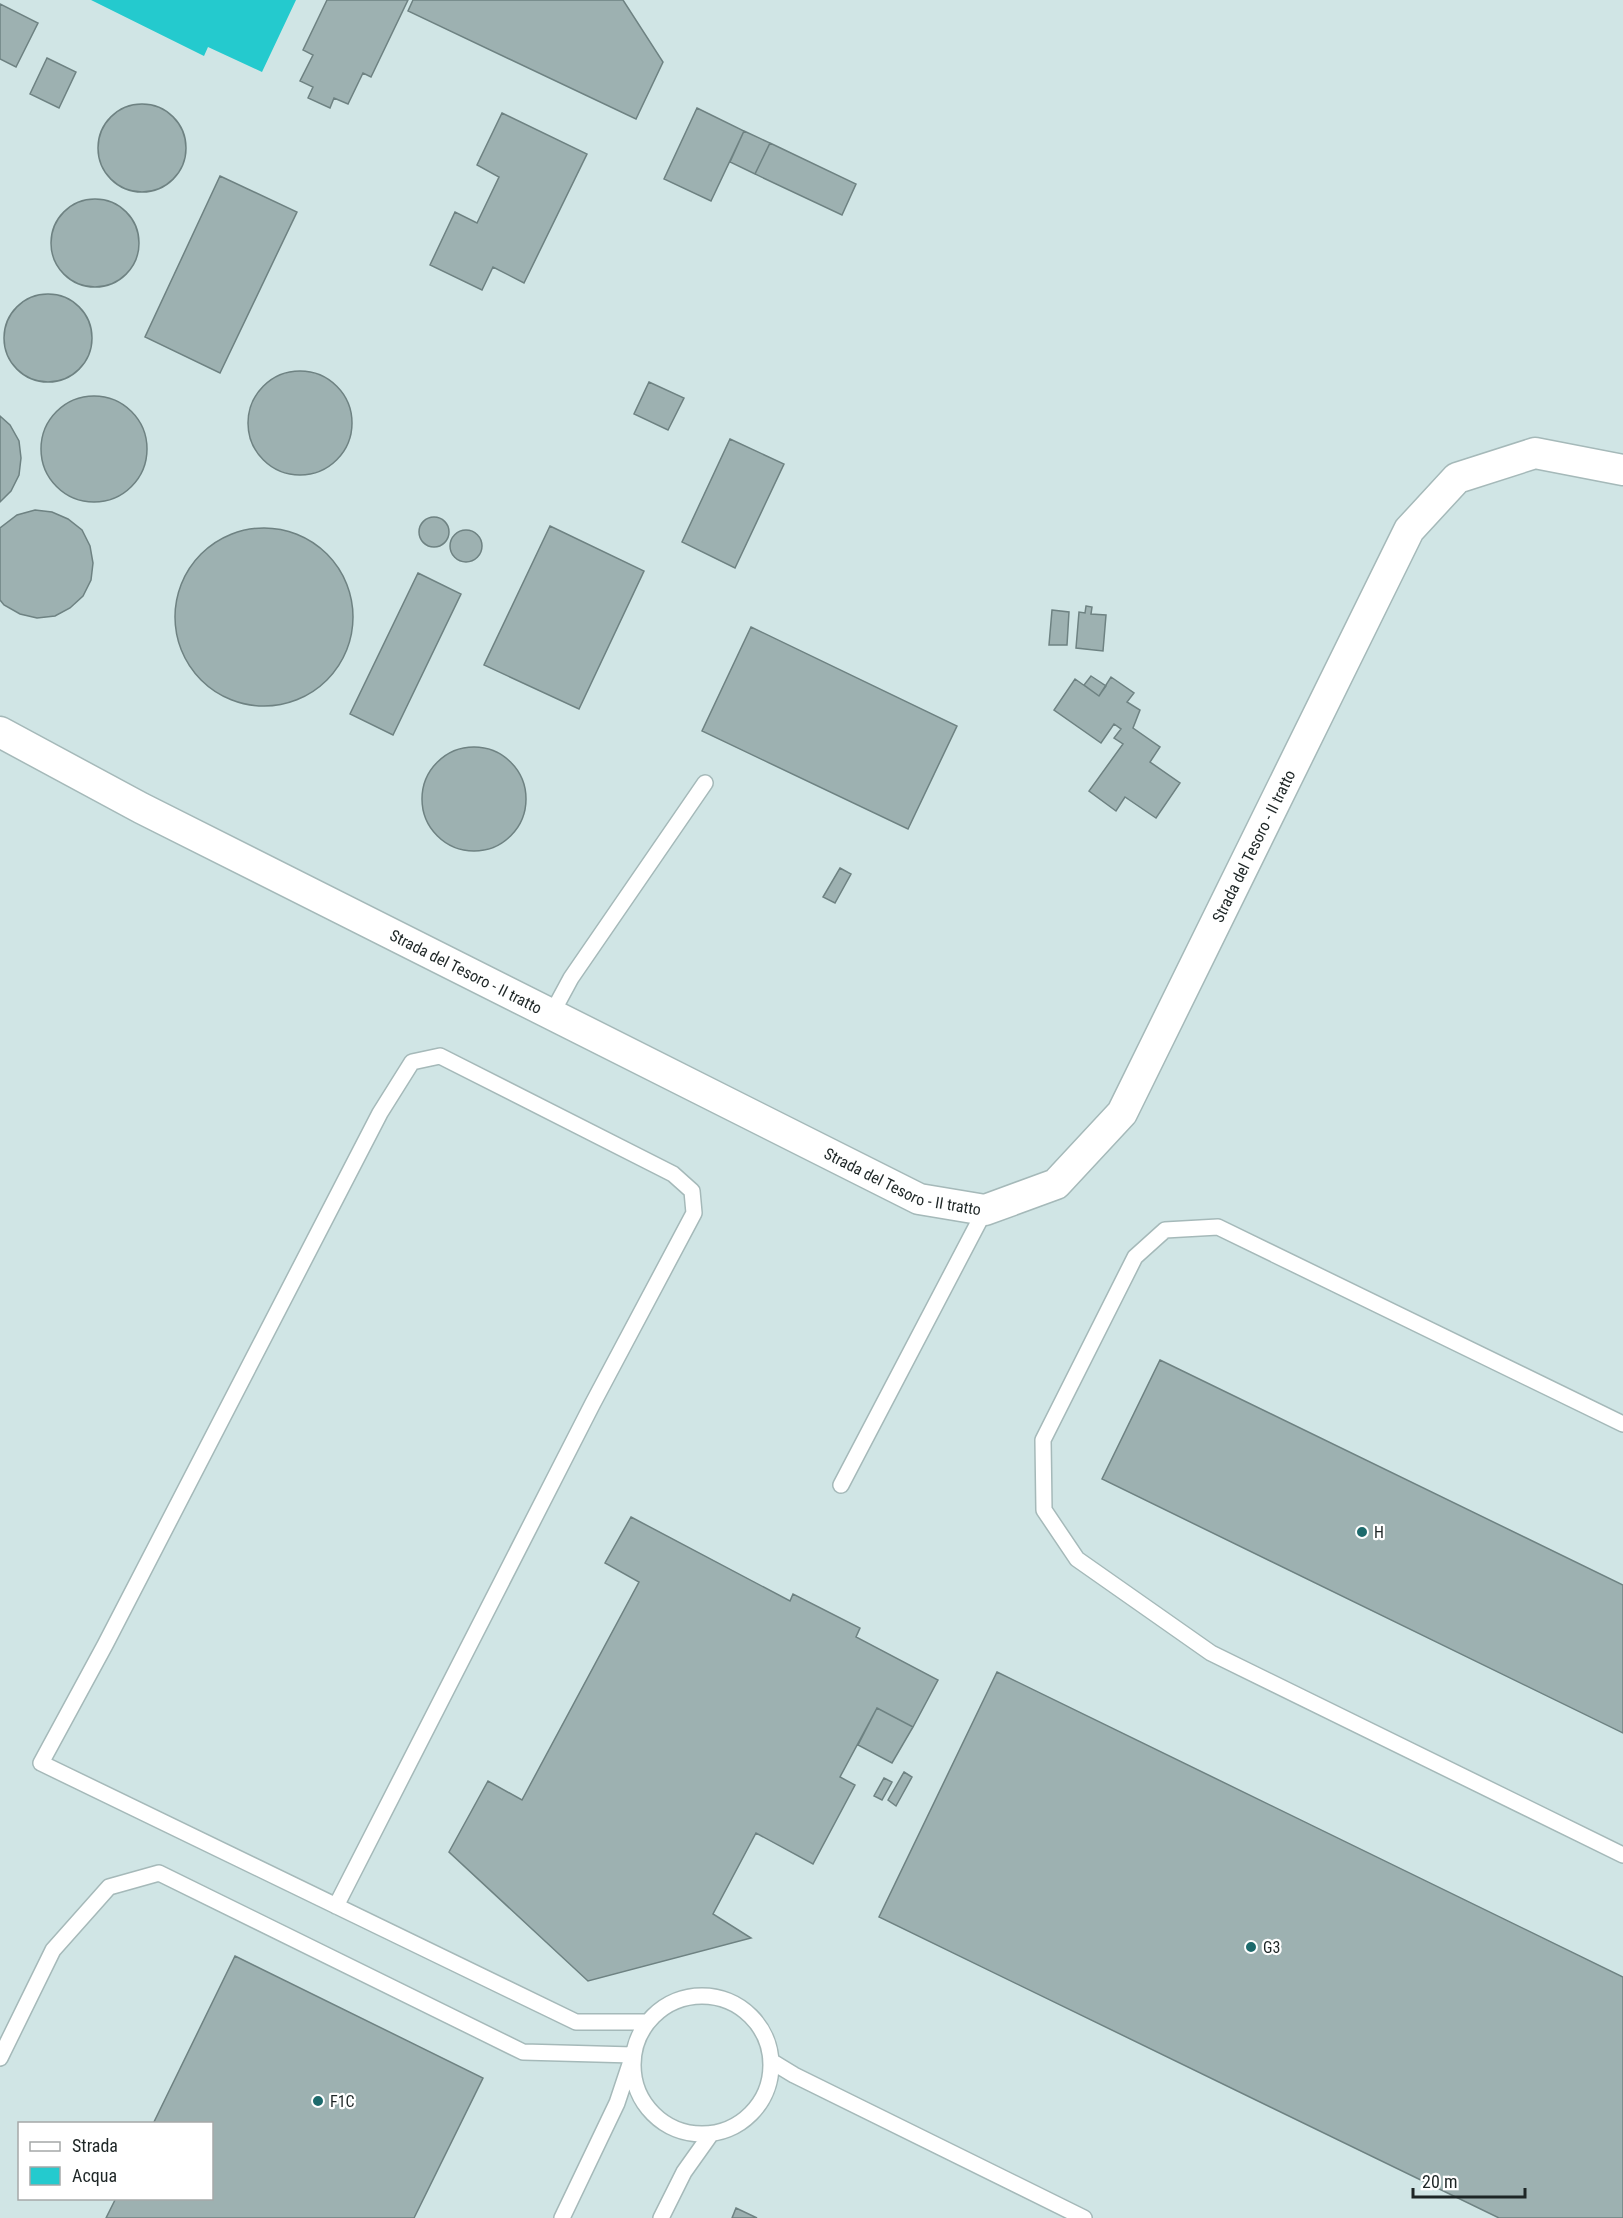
<svg xmlns="http://www.w3.org/2000/svg" width="1623" height="2218" viewBox="0 0 1623 2218" font-family="'Roboto Condensed',sans-serif">
<style>
.water{fill:#24cace}
.building{fill:#9db1b1;stroke:#6e8282;stroke-width:1.5}
.lines{fill:none;stroke-linecap:round;stroke-linejoin:round}
.lane-casing{stroke:#a5b9b9;stroke-width:18}
.street-casing{stroke:#a5b9b9;stroke-width:33}
.lane{stroke:#fff;stroke-width:15}
.street{stroke:#fff;stroke-width:30}
.poi-dot{fill:#1d6a6c;stroke:#fff;stroke-width:2}
.labels{text-anchor:middle;dominant-baseline:central;stroke-width:4.5;stroke-linejoin:round;paint-order:stroke}
.street-label{font-size:16px;fill:#1e2626;stroke:#fff}
.poi-label{font-size:16px;fill:#1e2626;stroke:#fff;text-anchor:start}
</style>
<rect width="100%" height="100%" fill="#d0e5e5"/>
<path class="water" d="M91,0H296L262,72L208,47L204,56Z"/>
<path class="building" d="M327,0H408L371,77L363,73L348,104L334,98L330,108L308,98L313,87L300,81L313,55L303,50Z
M413,0H623L663,62L636,119L408,11Z
M0,4L38,23L16,67L0,59Z
M47,58L76,72L59,108L30,94Z
M98 148a44 44 0 1 1 88 0a44 44 0 1 1-88 0Z
M697,108L744,131L711,201L664,179Z
M502,113L587,154L524,283L493,267L482,290L430,265L455,212L477,223L499,177L477,165Z
M744,131L770,143L755,174L730,162Z
M770,143L856,184L842,215L755,174Z
M220,176L297,212L220,373L145,337Z
M51 243a44 44 0 1 1 88 0a44 44 0 1 1-88 0Z
M4 338a44 44 0 1 1 88 0a44 44 0 1 1-88 0Z
M248 423a52 52 0 1 1 104 0a52 52 0 1 1-104 0Z
M649,382L684,398L668,430L634,414Z
M41 449a53 53 0 1 1 106 0a53 53 0 1 1-106 0Z
M0,416L10,425L19,441L21,458L19,475L11,491L0,502Z
M730,439L784,464L735,568L682,542Z
M35,510L52,512L68,519L82,530L90,546L93,563L91,580L83,596L70,608L55,616L37,618L20,614L4,605L0,600V528L17,515Z
M419 532a15 15 0 1 1 30 0a15 15 0 1 1-30 0Z
M550,526L644,571L579,709L484,665Z
M175 617a89 89 0 1 1 178 0a89 89 0 1 1-178 0Z
M450 546a16 16 0 1 1 32 0a16 16 0 1 1-32 0Z
M418,573L461,594L393,735L350,714Z
M1086,606L1092,607L1091,614L1106,615L1103,651L1076,648L1079,612L1085,613Z
M1052,610L1069,612L1067,645H1049Z
M751,627L957,726L908,829L702,731Z
M1091,676L1106,686L1099,696L1084,685Z
M1111,677L1134,693L1127,702L1140,710L1133,728L1160,747L1150,762L1180,783L1156,818L1125,797L1116,811L1089,791L1123,744L1114,738L1121,729L1114,724L1101,743L1054,710L1075,679L1099,696Z
M422 799a52 52 0 1 1 104 0a52 52 0 1 1-104 0Z
M840,868L851,874L835,903L823,897Z
M1160,1360L1623,1585V1733L1102,1479Z
M631,1517L790,1601L793,1594L860,1628L856,1637L938,1680L913,1727L877,1708L840,1777L855,1785L813,1864L756,1833L713,1914L751,1938L588,1981L449,1852L488,1781L522,1800L639,1582L605,1563Z
M997,1672L1623,1977V2218H1499L879,1917Z
M877,1708L913,1727L892,1763L858,1745Z
M904,1772L912,1777L896,1806L888,1800Z
M884,1778L892,1782L882,1800L874,1796Z
M235,1956L483,2078L414,2218H106L116,2198H212V2124H153Z
M736,2208L757,2218H732Z"/>
<g class="lines">
<defs>
<path id="lane" d="M551,1015L571,978L705,783
M1623,1424L1218,1227L1165,1230L1135,1257L1043,1440L1044,1510L1077,1559L1211,1653L1623,1855
M841,1485L985,1210
M336,1906L593,1403L694,1213L692,1191L673,1174L440,1056L412,1062L380,1113L105,1645L41,1763L576,2022H647
M633 2065a69 69 0 1 1 138 0a69 69 0 1 1-138 0Z
M0,2058L53,1950L109,1887L159,1873L523,2052L633,2055L617,2103L562,2218
M771,2061L794,2075L1084,2218
M661,2218L684,2172L711,2134"/>
<g id="street">
<path id="s1" d="M0,732L141,808L919,1199L985,1210L1056,1184L1122,1113L1409,530L1457,478L1535,453L1623,470"/>
</g>
</defs>
<use href="#lane" class="lane-casing"/>
<use href="#street" class="street-casing"/>
<use href="#lane" class="lane"/>
<use href="#street" class="street"/>
</g>
<g class="poi-dot">
<circle cx="1362" cy="1532" r="6"/>
<circle cx="1251" cy="1947" r="6"/>
<circle cx="318" cy="2101" r="6"/>
</g>
<g class="labels">
<g class="street-label">
<text stroke="none"><textPath href="#s1" startOffset="1568">Strada del Tesoro - II tratto</textPath></text>
<text stroke="none"><textPath href="#s1" startOffset="524">Strada del Tesoro - II tratto</textPath></text>
<text stroke="none"><textPath href="#s1" startOffset="1010">Strada del Tesoro - II tratto</textPath></text>
</g>
<g class="poi-label">
<text x="1374" y="1532">H</text>
<text x="1263" y="1947">G3</text>
<text x="330" y="2101">F1C</text>
</g>
</g>
<rect x="18" y="2122" width="195" height="78" fill="#ffffff" stroke="#a5a8a8" stroke-width="1.5"/>
<rect x="30" y="2142" width="30" height="9" fill="#ffffff" stroke="#a5a8a8" stroke-width="1.5"/>
<text x="72" y="2152" font-size="18" fill="#1e2626">Strada</text>
<rect x="30" y="2167" width="30" height="18" fill="#24cace" stroke="#a5a8a8" stroke-width="1.5"/>
<text x="72" y="2182" font-size="18" fill="#1e2626">Acqua</text>
<path d="M1413 2188v9h112v-9" fill="none" stroke="#1e2626" stroke-width="3"/>
<text x="1422" y="2188" font-size="18" fill="#1e2626" stroke="#ffffff" stroke-width="4.5" paint-order="stroke">20 m</text>
</svg>
